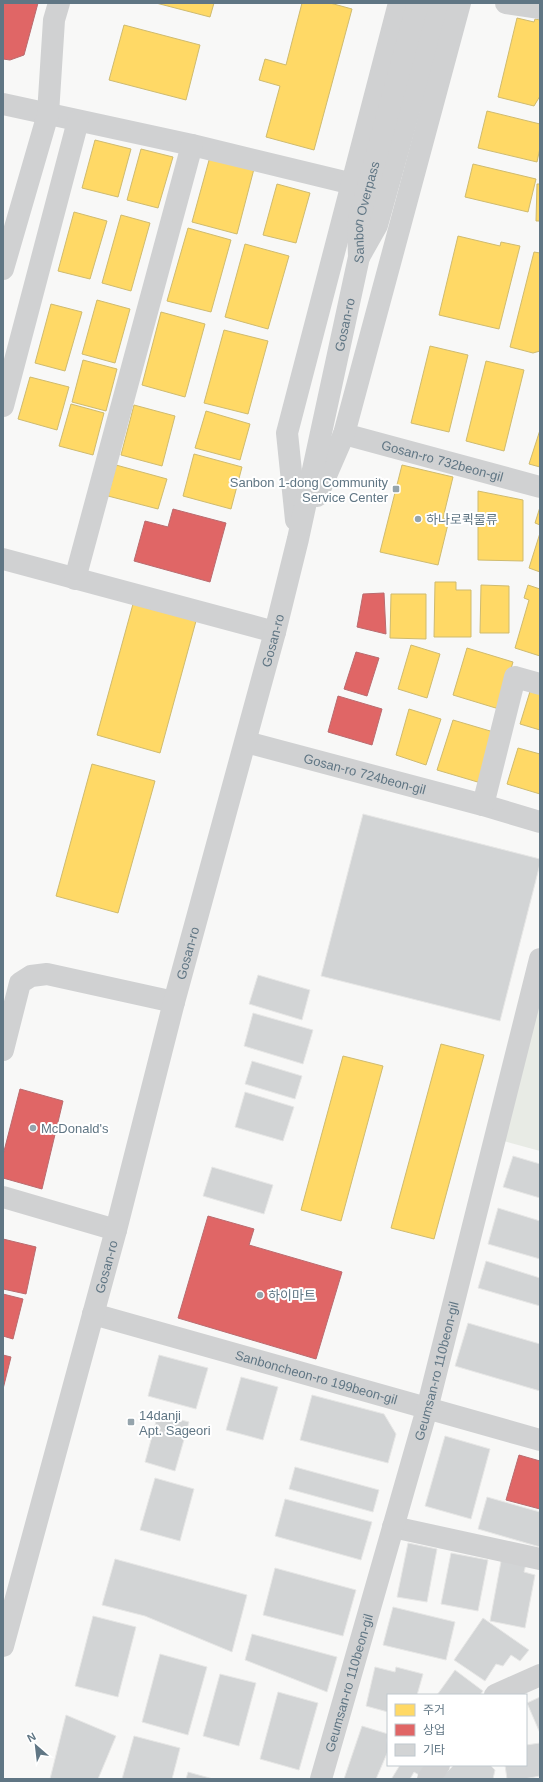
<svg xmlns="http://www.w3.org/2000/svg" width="543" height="1782" viewBox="0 0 543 1782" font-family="Helvetica,'Noto Sans KR',sans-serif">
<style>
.green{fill:#e8ebe5}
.homes{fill:#ffd966;stroke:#cfbb6f}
.shops{fill:#e06666;stroke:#ba6b6f}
.building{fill:#d2d4d5;stroke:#e7e7e6}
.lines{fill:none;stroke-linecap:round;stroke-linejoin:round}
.minor{stroke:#d0d1d2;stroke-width:22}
.poi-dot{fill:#95a4ac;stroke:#fff;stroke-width:1.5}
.labels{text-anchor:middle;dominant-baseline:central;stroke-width:4;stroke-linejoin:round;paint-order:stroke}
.street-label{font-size:13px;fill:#607684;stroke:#fff}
.poi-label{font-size:13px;fill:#607684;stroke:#fff;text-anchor:start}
</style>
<rect width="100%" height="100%" fill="#f8f8f7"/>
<path class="green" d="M540,989V1151L500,1140Z"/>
<path class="homes" d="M156,3H214L210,17Z
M302,3H330L352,9L314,150L266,137L280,86L259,80L265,59L286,65Z
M517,18L534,22L535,19L540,20V96L534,106L498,97Z
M124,25L200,45L186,100L109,80Z
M487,111L540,124V148L537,162L478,148Z
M95,140L131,149L118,197L82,188Z
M141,149L173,157L158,208L127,200Z
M211,153L255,165L237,234L192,222Z
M473,164L536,179L528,212L465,197Z
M277,184L310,193L296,243L263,235Z
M537,184H540V221H536Z
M74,212L107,221L90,279L58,271Z
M121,215L150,223L131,291L102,283Z
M188,228L231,240L211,312L167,301Z
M458,236L500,246L501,242L520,246L499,329L439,315Z
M245,244L289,256L268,329L225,317Z
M534,252L540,253V351L533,353L510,347Z
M97,300L130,309L115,363L82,354Z
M51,304L82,312L65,371L35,363Z
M161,312L205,324L185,397L142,385Z
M224,330L268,341L248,414L204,403Z
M430,346L468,355L449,432L411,423Z
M83,360L117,369L106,411L72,402Z
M486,361L524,370L504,451L466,441Z
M30,377L69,387L57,430L18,419Z
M71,404L104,413L93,455L59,446Z
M134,405L175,416L162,466L121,455Z
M206,411L250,424L240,460L195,448Z
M540,430V467L529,464Z
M194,454L242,467L231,509L183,496Z
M116,465L167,479L158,509L108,496Z
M402,465L453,477L443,518L449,520L438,565L380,552Z
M478,491L523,500V561L478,560Z
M540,507V525L535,523Z
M540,533V572L529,568Z
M435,582H456V590H471V637H434Z
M481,585L509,586V633H480Z
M528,585L540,589V656L515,648L529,600L524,598Z
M391,594H426V639L390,638Z
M133,604L196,621L160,753L97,735Z
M411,645L440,654L427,698L398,689Z
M467,648L513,662L499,709L453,695Z
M532,685L540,688V730L520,724Z
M409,709L441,719L426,765L396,755Z
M453,720L497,733L481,783L437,770Z
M518,748L540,754V794L507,784Z
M92,764L155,781L118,913L56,896Z
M441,1044L484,1055L434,1239L391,1228Z
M343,1056L383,1066L341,1221L301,1210Z"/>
<path class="shops" d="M3,3H38L24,55L10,60L3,59Z
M173,509L226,523L210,582L134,561L145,521L168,527Z
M384,593L386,634L357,627L363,594Z
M356,652L379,658L367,696L344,689Z
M338,696L382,709L372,745L328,732Z
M20,1089L63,1101L42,1189L3,1178V1155Z
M208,1216L254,1229L249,1245L342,1272L316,1359L178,1318Z
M3,1239L36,1247L26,1294L3,1289Z
M3,1294L23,1299L13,1339L3,1336Z
M3,1355L11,1357L3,1389Z
M519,1455L540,1461V1509L506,1500Z"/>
<path class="building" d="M363,814L540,859V864L500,1021L321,976Z
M258,975L310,990L302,1020L249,1004Z
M253,1013L313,1030L303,1064L244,1046Z
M252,1061L302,1076L295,1099L245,1084Z
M245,1092L294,1107L283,1141L235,1127Z
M513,1156L540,1164V1198L503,1187Z
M212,1167L273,1185L264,1214L203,1196Z
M498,1208L540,1221V1259L488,1244Z
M486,1261L540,1278V1306L478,1288Z
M468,1323L540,1344V1391L455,1366Z
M159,1355L208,1368L196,1409L148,1396Z
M241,1377L278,1387L263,1440L226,1430Z
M312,1395L384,1414L396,1434L388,1463L300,1440Z
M158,1414L189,1422L175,1471L145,1462Z
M445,1436L490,1449L471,1519L425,1506Z
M295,1467L379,1490L373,1512L289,1489Z
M155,1478L194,1489L180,1541L140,1530Z
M487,1497L540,1512V1547L478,1529Z
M285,1499L372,1522L361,1560L275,1536Z
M408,1543L437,1549L427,1602L397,1597Z
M451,1553L488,1560L478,1611L441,1604Z
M502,1556L527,1560L524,1572L535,1575L525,1628L490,1621Z
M115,1559L247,1595L232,1652L145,1616L102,1605Z
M275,1568L356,1590L343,1636L263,1615Z
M393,1607L455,1622L446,1660L383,1645Z
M93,1616L136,1627L118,1697L75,1686Z
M483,1618L529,1650L520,1661L511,1655L503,1666L496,1664L485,1681L454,1660Z
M252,1634L337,1657L327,1692L245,1660Z
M160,1654L207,1667L188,1735L142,1722Z
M375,1667L395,1672L396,1667L423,1674L417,1695H388V1712L366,1706Z
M455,1670L483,1691L480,1695H437Z
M220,1674L256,1683L239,1746L203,1736Z
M278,1692L318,1703L299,1770L260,1759Z
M540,1697V1733L527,1703Z
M66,1715L116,1736L98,1779H50Z
M362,1726L388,1734L387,1740L388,1751L376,1779H344Z
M134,1736L180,1748L172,1779H122Z
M540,1743V1776L524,1779H507L505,1765H526V1745Z
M400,1765H426L419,1775L414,1772L410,1779H393L392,1778Z
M454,1765H490L495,1770L493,1779H440Z
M188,1772L213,1779H186Z"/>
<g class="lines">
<g class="minor">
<path d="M506,3L540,8"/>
<path d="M3,104L192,145L353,184"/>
<path d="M359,257L377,225L439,3"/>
<path d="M3,269L48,114L54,20L59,3"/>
<path d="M3,406L78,121"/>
<path id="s1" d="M344,434L540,487"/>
<path d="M317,496L344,434L460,3"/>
<path d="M296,520L287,433L399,3"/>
<path d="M3,559L275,632"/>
<path d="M75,579L192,145"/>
<path id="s2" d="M246,742L483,805L540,822"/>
<path d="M483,805L515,677L540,684"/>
<path d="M3,1050L20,983L31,976L47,974L174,1002"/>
<path d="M3,1197L116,1230"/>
<path id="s3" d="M93,1314L540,1440"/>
<path d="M393,1527L540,1559"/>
<path id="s4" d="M3,1646L116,1230L174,1002L275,632L298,539L359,257L358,223L418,3"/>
<path d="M495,1695L540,1675"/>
<path id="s5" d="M321,1779L427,1409L540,959"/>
<path d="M428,1779L439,1765"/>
</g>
</g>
<g class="poi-dot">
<rect x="392" y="485" width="8" height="8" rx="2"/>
<circle cx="418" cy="519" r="4"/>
<circle cx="33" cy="1128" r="4"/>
<circle cx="260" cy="1295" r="4"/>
<rect x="127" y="1418" width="8" height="8" rx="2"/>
</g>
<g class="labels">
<g class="street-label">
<text stroke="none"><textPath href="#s4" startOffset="1480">Sanbon Overpass</textPath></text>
<text stroke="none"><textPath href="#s4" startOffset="1365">Gosan-ro</textPath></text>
<text stroke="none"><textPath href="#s1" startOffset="102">Gosan-ro 732beon-gil</textPath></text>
<text stroke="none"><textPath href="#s4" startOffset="1041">Gosan-ro</textPath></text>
<text stroke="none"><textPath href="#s2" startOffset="123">Gosan-ro 724beon-gil</textPath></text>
<text stroke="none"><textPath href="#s4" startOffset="717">Gosan-ro</textPath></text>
<text stroke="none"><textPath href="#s4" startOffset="393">Gosan-ro</textPath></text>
<text stroke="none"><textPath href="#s5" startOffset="424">Geumsan-ro 110beon-gil</textPath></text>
<text stroke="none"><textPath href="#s3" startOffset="232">Sanboncheon-ro 199beon-gil</textPath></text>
<text stroke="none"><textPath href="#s5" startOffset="100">Geumsan-ro 110beon-gil</textPath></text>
</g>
<g class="poi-label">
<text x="388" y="482" text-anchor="end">Sanbon 1-dong Community<tspan x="388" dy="15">Service Center</tspan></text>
<text x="426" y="519">하나로퀵물류</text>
<text x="41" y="1128">McDonald's</text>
<text x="268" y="1295">하이마트</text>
<text x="139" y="1415">14danji<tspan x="139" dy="15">Apt. Sageori</tspan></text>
</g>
</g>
<rect width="543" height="1782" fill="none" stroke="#607684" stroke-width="8"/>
<rect x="387" y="1694" width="140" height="72" fill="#ffffff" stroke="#bfc8ce"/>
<rect x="395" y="1704" width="20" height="12" fill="#ffd966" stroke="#bfc8ce"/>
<text x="423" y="1714" font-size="12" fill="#607684">주거</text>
<rect x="395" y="1724" width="20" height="12" fill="#e06666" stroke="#bfc8ce"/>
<text x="423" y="1734" font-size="12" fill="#607684">상업</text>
<rect x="395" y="1744" width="20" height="12" fill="#d2d4d5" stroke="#bfc8ce"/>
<text x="423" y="1754" font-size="12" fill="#607684">기타</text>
<g transform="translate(36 1746) rotate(332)" stroke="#ffffff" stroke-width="3" paint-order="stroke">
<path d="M0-3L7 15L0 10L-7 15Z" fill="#607684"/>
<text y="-6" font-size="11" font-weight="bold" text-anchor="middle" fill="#607684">N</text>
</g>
</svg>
